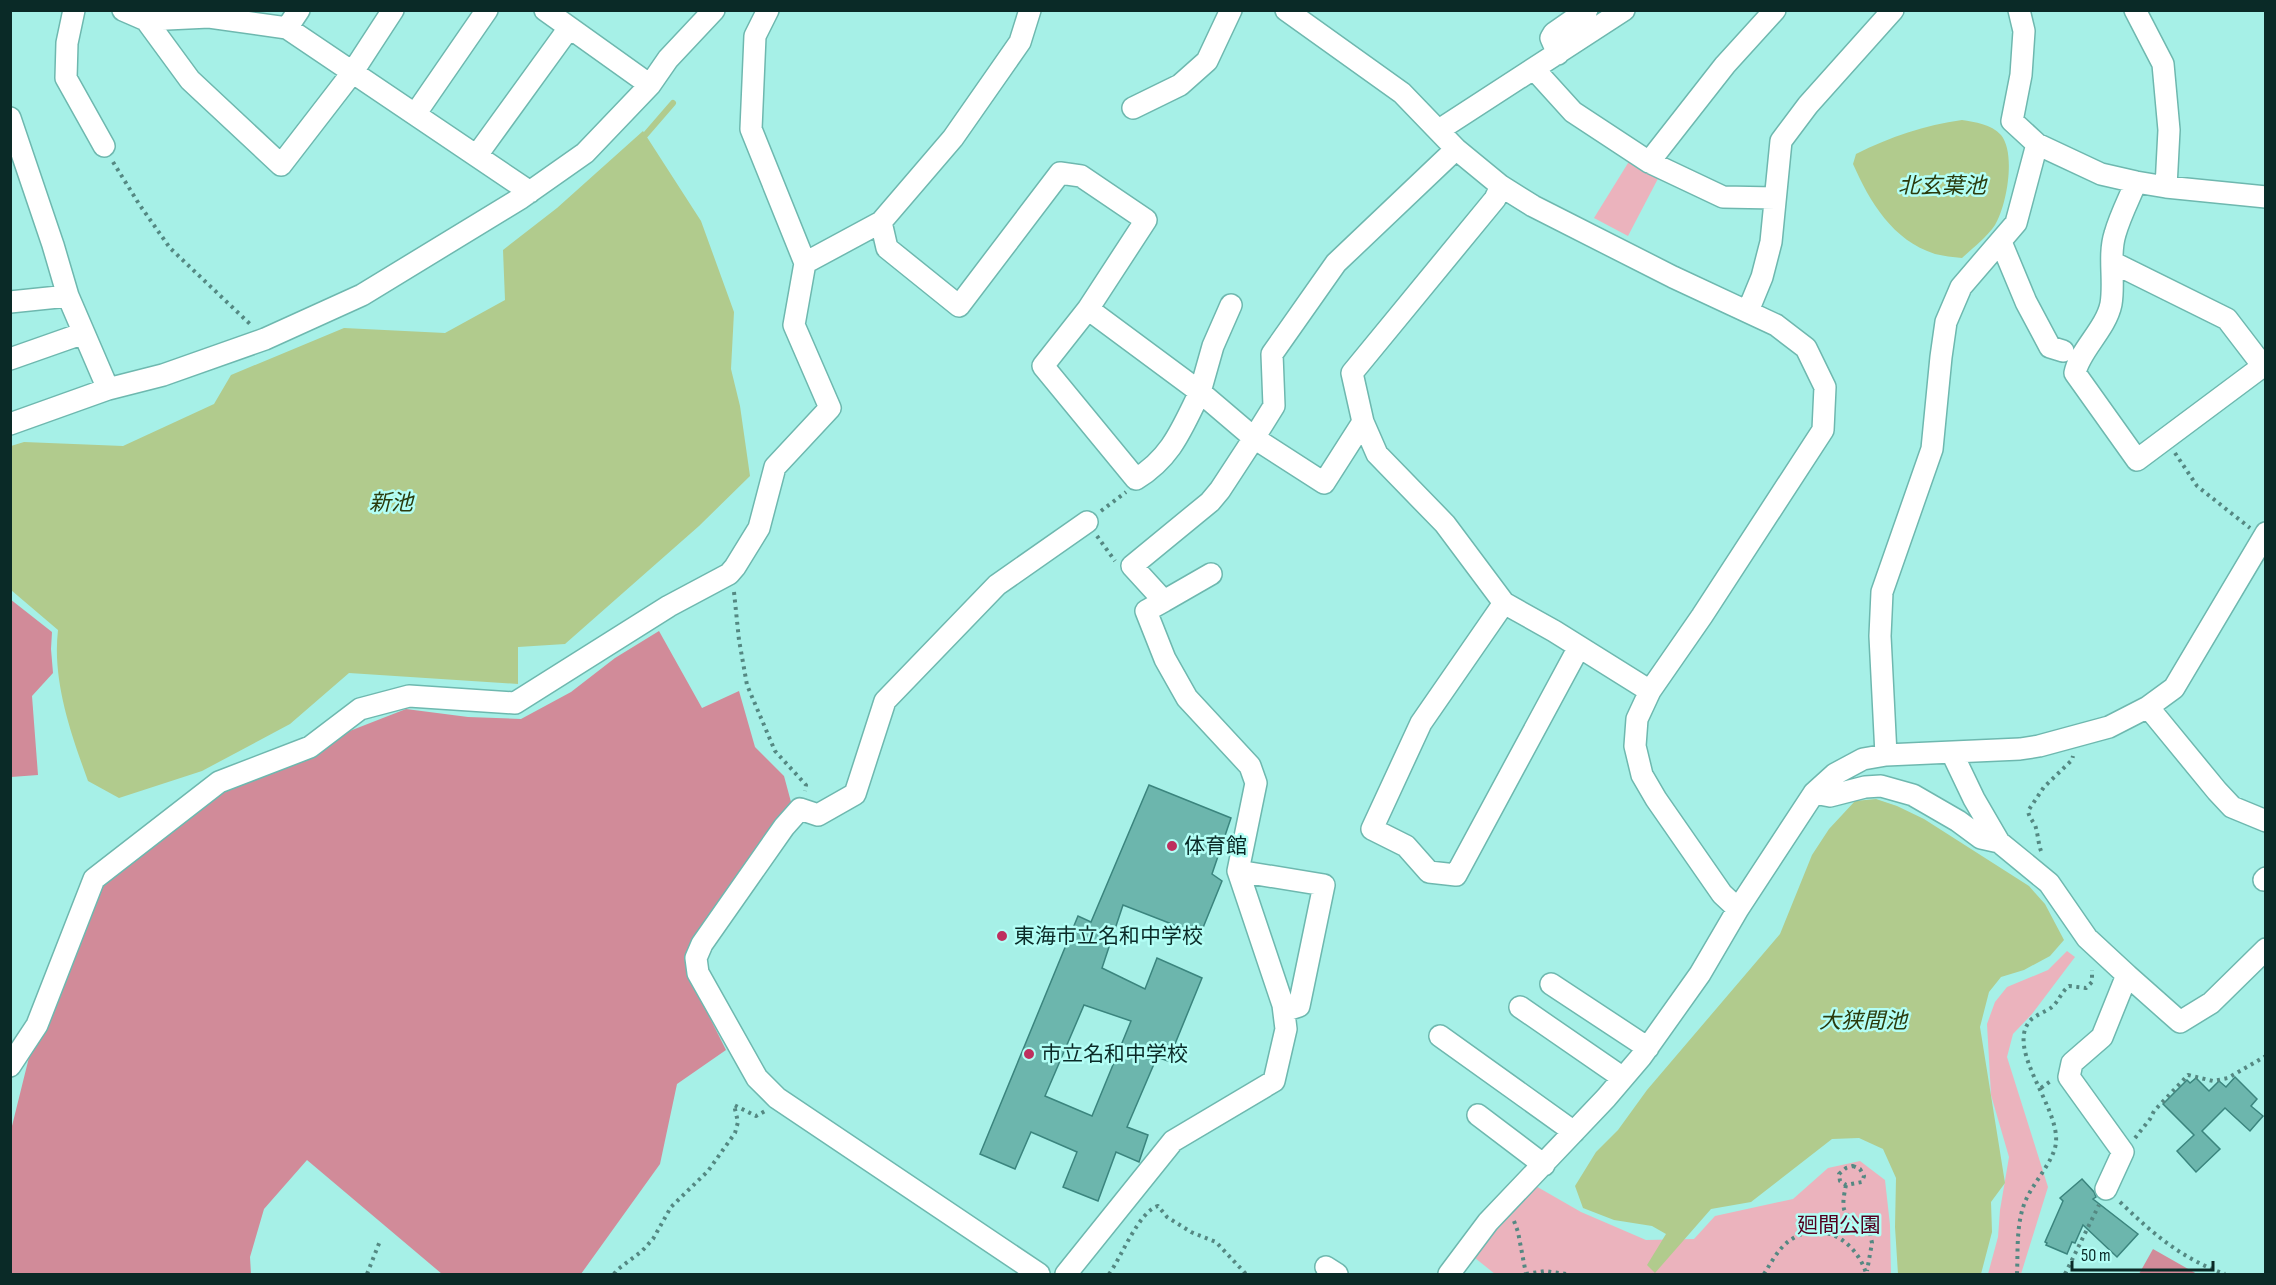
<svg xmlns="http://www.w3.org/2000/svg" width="2276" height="1285" viewBox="0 0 2276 1285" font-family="'Sofia Sans Condensed','Noto Sans JP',sans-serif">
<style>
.green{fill:#ebb3bd}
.forest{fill:#d18b99}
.water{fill:#b1cb8d}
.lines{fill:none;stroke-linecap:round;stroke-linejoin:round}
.stream{stroke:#b1cb8d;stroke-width:6}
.building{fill:#6cb6ad;stroke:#3b857e;stroke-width:1.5;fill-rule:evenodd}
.minor-casing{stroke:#6eb8af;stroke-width:24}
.path{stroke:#548882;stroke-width:4;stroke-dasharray:3 4.5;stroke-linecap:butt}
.minor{stroke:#fff;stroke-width:21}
.poi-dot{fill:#be305e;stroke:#b3fef5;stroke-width:2}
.labels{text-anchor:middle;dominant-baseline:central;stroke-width:5;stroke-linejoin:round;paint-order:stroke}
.poi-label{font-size:21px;fill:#0a2a27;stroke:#b3fef5;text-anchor:start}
.park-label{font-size:21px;fill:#530020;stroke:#b3fef5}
.water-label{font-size:22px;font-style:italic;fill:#2b3b0d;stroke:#b3fef5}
</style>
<rect width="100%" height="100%" fill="#a6f0e7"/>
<path class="green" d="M1633,155L1663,169L1628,236L1594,218Z
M2067,951L2075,957L2032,1014L2013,1034L2007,1057L2048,1187L2021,1274H1988L1998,1237L2000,1210L2009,1157L1991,1095L1987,1024L1995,1002L2007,987L2048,970Z
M1860,1161L1885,1180L1890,1225L1891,1274H1495L1470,1254L1534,1185L1581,1212L1646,1240L1694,1239L1715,1216L1793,1199L1828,1168Z"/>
<path class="forest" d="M10,599L52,632L51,649L53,673L32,696L38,775L11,777Z
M659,631L702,708L739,691L755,747L784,776L791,802L760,850L692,982L726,1050L677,1084L660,1164L581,1274H442L307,1160L264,1209L250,1257L251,1274H11V1130L37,1025L94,879L219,782L406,709L468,717L521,719L571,692L615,658Z
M2153,1249L2197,1274H2139Z"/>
<path class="water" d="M1962,120C1975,122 1991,124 2001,135C2016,153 2007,205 1995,225C1986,238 1974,247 1962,258C1953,257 1943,256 1935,254C1892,240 1870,202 1853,164L1856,154C1890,137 1925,125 1962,120Z
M643,131L701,221L734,312L731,369L740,406L750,476L699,526L565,644L518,647V684L349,673L290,724L202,771L119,798L88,781C71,734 52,681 58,630L11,590V446L24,442L123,446L214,404L231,375L344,328L445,333L505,300L503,250L557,208Z
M1876,799L1897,806L1924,819L2029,886L2045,904L2064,940L2050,956L2024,970L2001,977L1989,992L1980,1027L2005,1183L1991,1202L1992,1232L1981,1274H1898L1895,1227L1896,1178L1883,1149L1859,1138L1832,1139L1751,1202L1711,1209L1655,1273L1647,1265L1666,1234L1652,1226L1614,1220L1583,1208L1575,1186L1596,1152L1618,1130L1647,1090L1780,934L1812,855L1829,829L1855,801Z"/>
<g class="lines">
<path class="stream" d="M641,140L673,103"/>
</g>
<path class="building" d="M1149,785L1231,818L1212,874L1222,881L1200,935L1123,905L1102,968L1145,989L1157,958L1202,978L1168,1061L1157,1057L1127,1127L1148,1135L1139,1162L1116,1152L1098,1201L1063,1187L1077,1152L1031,1132L1015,1169L980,1154L1078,916L1091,922ZM1084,1005L1131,1021L1092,1116L1045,1096Z
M2235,1077L2257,1099L2251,1106L2263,1116L2250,1131L2225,1108L2202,1131L2220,1149L2196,1172L2177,1151L2194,1135L2163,1104L2187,1080L2190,1083L2196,1078L2209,1091L2219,1081L2226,1087Z
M2082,1179L2094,1192L2096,1197L2093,1199L2138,1234L2117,1257L2083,1225L2075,1243L2072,1242L2067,1254L2046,1245L2047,1243L2045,1242L2063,1201L2060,1198Z"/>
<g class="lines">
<defs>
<path id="minor" d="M74,10L67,43L66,78L104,146
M123,10L146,20L209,17L287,28L530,192
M545,10L650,85
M768,10L755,36L751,129L805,263L881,222L953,138L1020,42L1030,10
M1286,10L1402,93L1456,149L1501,186L1533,206L1673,277L1776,325L1806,348L1825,387L1823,430L1702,616L1650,691L1637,719L1635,746L1642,775L1656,799L1722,894L1738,909
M2019,10L2024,31L2021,75L2012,121L2037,144
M2135,10L2163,64L2169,130L2166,187
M146,20L190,80L281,165L352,73L393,10
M287,28L299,10
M1558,54L1551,38L1554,33L1587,10
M1534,69L1573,112L1649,162L1723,197L1775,198
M1133,108L1180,85L1207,61L1231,10
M416,113L487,10
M10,118L53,245L68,296L108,389
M1439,130L1624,10
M477,155L569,28
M1649,162L1725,65L1775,10
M1501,186L1495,199L1352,373L1363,422L1377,454L1445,524L1504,603L1554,631L1650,691
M881,222L887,248L959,306L1060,173L1081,176L1146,220L1088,309L1043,366L1136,479C1172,457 1182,428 1200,392L1254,438L1274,406L1272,354L1336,263L1456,149
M2001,242L2026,302L2050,347L2063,351
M2112,262L2227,319L2263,366L2137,460L2075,373C2079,351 2106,329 2111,304C2115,281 2108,256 2115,234C2120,216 2129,199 2136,182
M10,302L68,296
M1088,309L1200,392L1213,346L1231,305
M1748,311L1762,277L1771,242L1781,141L1808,105L1893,10
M10,359L84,333
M10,424L108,389L163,375L265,339L362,295L521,198L585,153L650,85L668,59L714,10
M1164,601L1211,574
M1504,603L1421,723L1372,829L1406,846L1429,872L1456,875L1579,647
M2148,707L2217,791L2232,807L2266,821
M1952,753L1974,799L1999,842
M1886,755L1880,636L1882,592L1932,449L1941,357L1946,322L1961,287L2016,223L2037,144L2101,174L2136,182L2166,187L2266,197
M1814,793L1830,796L1865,787L1881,786L1913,795L1958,821L1981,838L1999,842L2049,883L2087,938L2127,975L2102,1037L2072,1063L2069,1077L2123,1152L2106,1189
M1238,871L1324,885L1299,1006L1284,1011
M2264,880L2266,878
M2127,975L2180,1022L2211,1003L2266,949
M1551,984L1648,1048
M1520,1007L1623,1078
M1440,1036L1574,1132
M10,1066L37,1025L94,879L219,782L310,747L360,709L409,696L515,703L669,606L729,574L735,567L759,528L775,467L830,408L794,325L805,263
M1478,1115L1544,1165
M1326,1267L1337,1274
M1039,1274L777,1098L757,1078L698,973L696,958L702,944L784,827L800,809L818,815L855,794L885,701L997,585L1087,522
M1066,1274L1173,1141L1274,1081L1286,1029L1283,1005L1238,871L1256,783L1250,766L1187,698L1165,659L1146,611L1164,601L1132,566L1210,502L1220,490L1254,438L1324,483L1363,422
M1449,1274L1488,1222L1606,1098L1641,1057L1700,974L1738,909L1814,793L1835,774L1863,759L1886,755L2020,749L2039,746L2109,727L2148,707L2174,688L2266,533"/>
</defs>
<use href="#minor" class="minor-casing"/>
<path class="path" d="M113,162L139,204L170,248L251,325
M2175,453L2197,486L2250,528
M1101,511L1126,492
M1097,536L1115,561
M734,592L739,640L747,685L775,751L806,785L805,791
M2041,851C2038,843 2038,833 2035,825C2032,820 2029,817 2028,811L2044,787L2072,760L2073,756
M2041,1088L2052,1080
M2135,1138L2150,1119L2154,1111L2188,1075L2213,1081L2228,1078L2266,1056
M1853,1166L1860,1169L1864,1176L1862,1182L1846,1185L1840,1181L1839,1174L1846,1168Z
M1846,1185C1838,1222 1849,1211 1870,1233L1872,1243L1867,1271
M2120,1202C2152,1233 2182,1259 2225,1274
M1514,1221L1518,1232L1526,1274
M367,1274L380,1241
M614,1274L617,1270L642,1251L653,1239L671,1207L708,1171L735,1133L738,1122L734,1105L756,1116L765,1111
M1109,1274C1121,1258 1139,1211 1158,1206L1167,1217L1191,1232L1216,1242L1246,1274
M1526,1274L1545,1271L1566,1274
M1764,1274C1771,1263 1778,1249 1789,1241C1821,1218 1856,1241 1866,1273
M2017,1274C2018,1251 2016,1224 2025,1202C2032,1184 2055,1160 2056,1142C2059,1107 2007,1051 2029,1022C2034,1015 2046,1012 2052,1007C2059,1001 2061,992 2069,986L2086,988L2092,982V970
M2065,1274L2099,1205"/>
<use href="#minor" class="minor"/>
</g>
<g class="poi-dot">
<circle cx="1172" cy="846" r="6"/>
<circle cx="1002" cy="936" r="6"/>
<circle cx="1029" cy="1054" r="6"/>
</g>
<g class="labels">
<g class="poi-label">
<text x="1184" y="846">体育館</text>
<text x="1014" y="936">東海市立名和中学校</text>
<text x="1041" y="1054">市立名和中学校</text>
</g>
<g class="park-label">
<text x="1839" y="1225">廻間公園</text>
</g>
<g class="water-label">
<text x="1942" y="186">北玄葉池</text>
<text x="391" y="503">新池</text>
<text x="1863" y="1021">大狭間池</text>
</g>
</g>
<rect width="2276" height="1285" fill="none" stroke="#0a2a27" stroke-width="24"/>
<path d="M2072 1261v9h141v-9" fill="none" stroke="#0a2a27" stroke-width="3"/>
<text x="2081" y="1261" font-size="18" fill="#0a2a27" stroke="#b3fef5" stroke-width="4.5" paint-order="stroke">50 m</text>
</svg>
